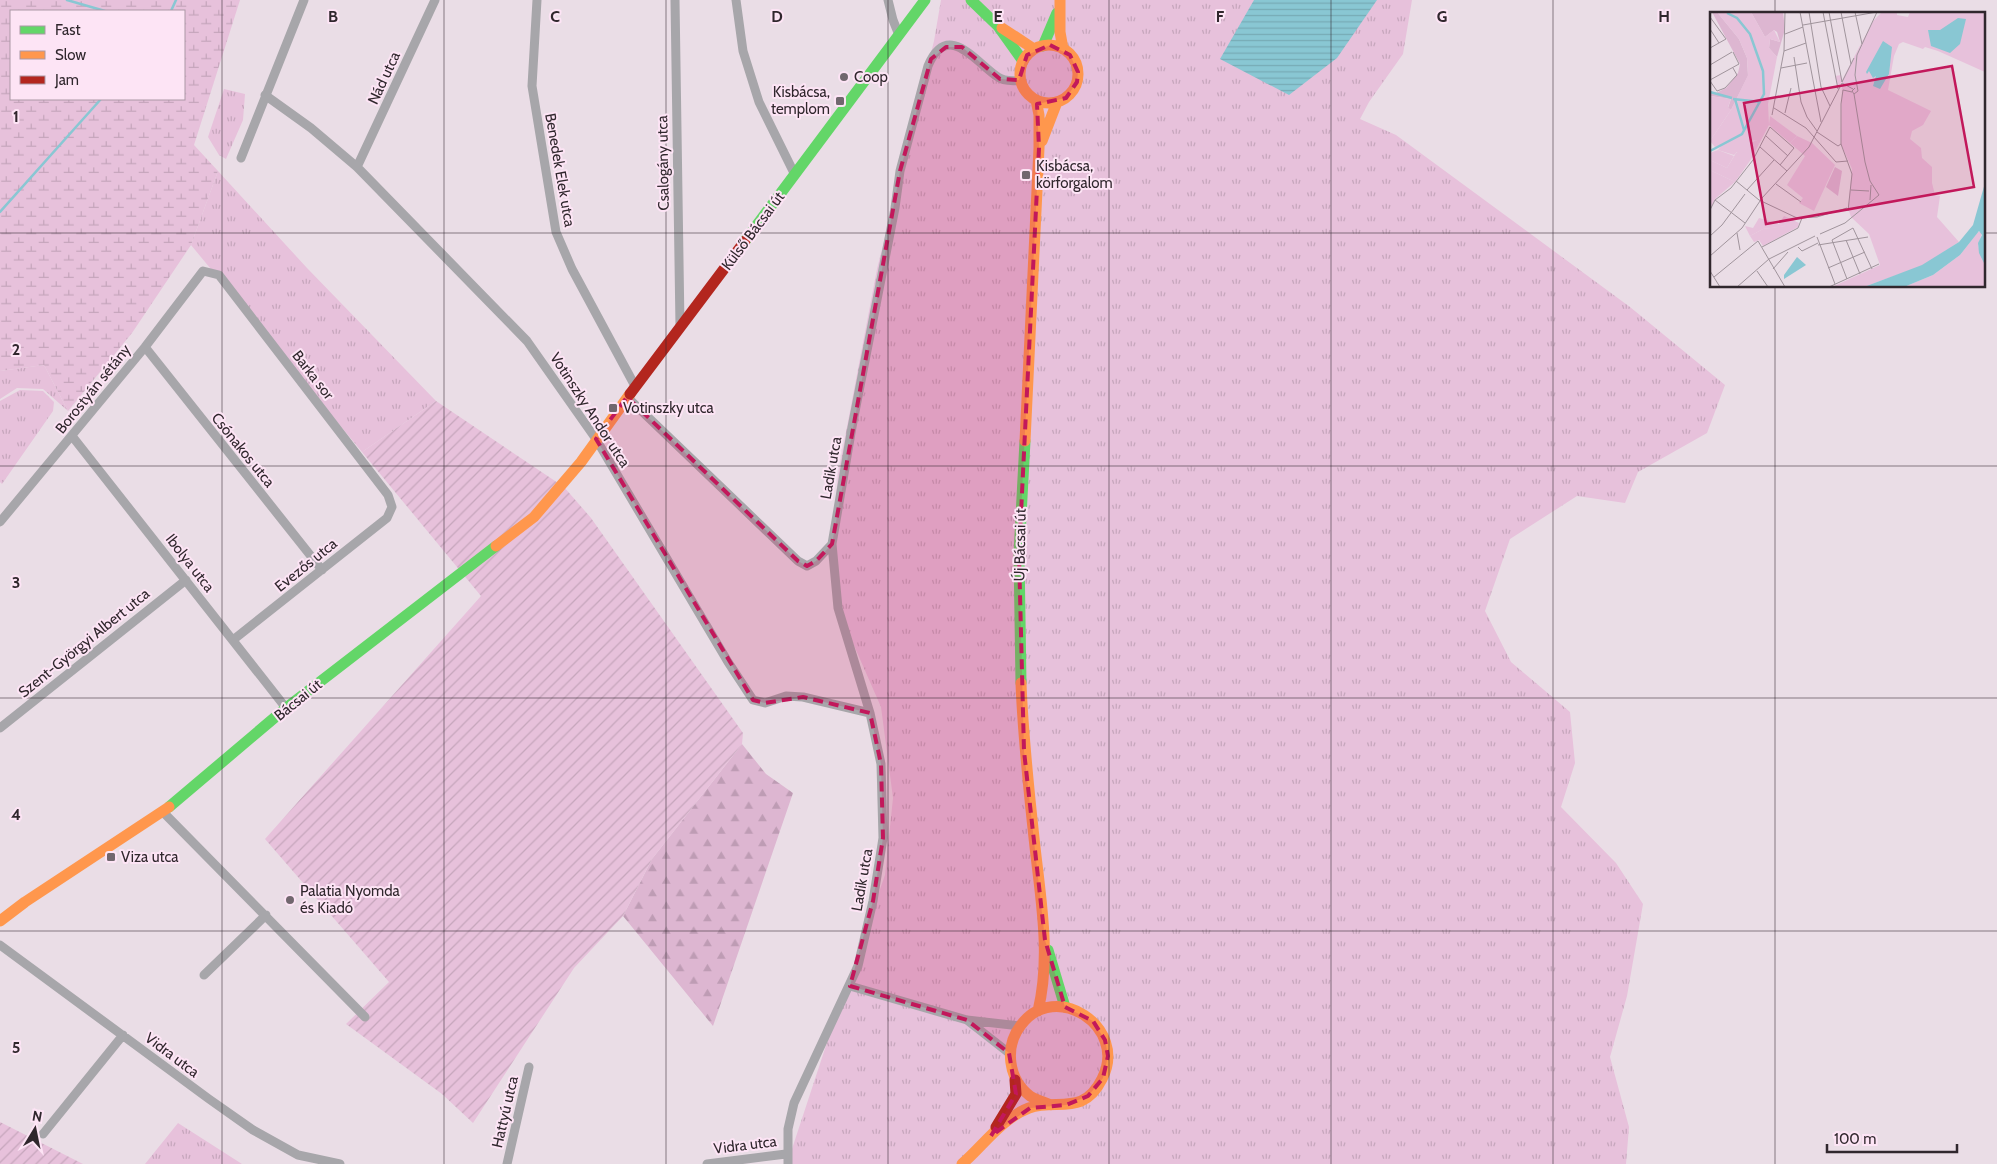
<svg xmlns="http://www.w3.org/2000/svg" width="1997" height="1164" viewBox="0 0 1997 1164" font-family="Cabin,sans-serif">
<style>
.grass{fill:url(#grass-tufts)}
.forest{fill:url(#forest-firs)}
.wetland{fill:url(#wetland-marsh);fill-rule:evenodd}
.garden{fill:url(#garden-furrows)}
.water{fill:url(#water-rules)}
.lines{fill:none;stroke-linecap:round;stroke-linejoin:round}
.stream{stroke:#89c7d3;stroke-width:2.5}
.street{stroke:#a7a6aa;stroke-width:9}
.fast{stroke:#63d668;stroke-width:11}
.slow{stroke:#ff974d;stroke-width:11}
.jam{stroke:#b3261e;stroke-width:11}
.marked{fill:#c2185b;fill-opacity:0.2;stroke:#c2185b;stroke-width:4;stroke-dasharray:10 6;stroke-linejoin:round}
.grid{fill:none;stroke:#30272d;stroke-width:1;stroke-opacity:0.55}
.poi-dot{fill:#71676e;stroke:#fde4f5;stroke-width:2}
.labels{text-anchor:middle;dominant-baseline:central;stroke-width:4;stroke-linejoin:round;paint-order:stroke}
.poi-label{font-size:15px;fill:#30272d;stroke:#fde4f5;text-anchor:start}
.street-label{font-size:15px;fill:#30272d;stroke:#fde4f5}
.inset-river{fill:none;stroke:#89c7d3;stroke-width:2.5}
.inset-road{fill:none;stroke:#a0949c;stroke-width:1}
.view{fill:#c2185b;fill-opacity:0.15;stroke:#c2185b;stroke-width:2.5}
.inset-edge{fill:none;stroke:#30272d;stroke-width:2.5}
.grid-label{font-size:16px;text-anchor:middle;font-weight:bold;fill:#30272d;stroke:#fde4f5;stroke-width:4;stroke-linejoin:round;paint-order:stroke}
</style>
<defs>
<pattern id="grass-tufts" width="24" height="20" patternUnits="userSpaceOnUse" patternTransform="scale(1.25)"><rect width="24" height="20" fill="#e7c1db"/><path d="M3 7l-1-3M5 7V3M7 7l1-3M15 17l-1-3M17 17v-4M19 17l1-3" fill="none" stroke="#c6a6bc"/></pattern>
<pattern id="forest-firs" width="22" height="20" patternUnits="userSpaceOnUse" patternTransform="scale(1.25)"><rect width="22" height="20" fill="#ddb6d1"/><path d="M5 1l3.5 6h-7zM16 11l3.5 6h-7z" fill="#be9cb4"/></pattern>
<pattern id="wetland-marsh" width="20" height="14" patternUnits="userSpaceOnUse" patternTransform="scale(1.25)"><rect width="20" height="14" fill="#e7c1db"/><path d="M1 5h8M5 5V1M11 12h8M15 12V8" fill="none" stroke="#c6a6bc"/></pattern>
<pattern id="garden-furrows" width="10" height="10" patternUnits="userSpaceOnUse" patternTransform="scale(1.25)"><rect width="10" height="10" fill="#e7c1db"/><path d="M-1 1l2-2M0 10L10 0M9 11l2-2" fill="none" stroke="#c6a6bc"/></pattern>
<pattern id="water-rules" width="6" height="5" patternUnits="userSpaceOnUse" patternTransform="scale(1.25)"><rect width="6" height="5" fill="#89c7d3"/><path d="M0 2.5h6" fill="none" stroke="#77abb5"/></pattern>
</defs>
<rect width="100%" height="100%" fill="#eadde6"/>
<path class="grass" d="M941,0H1412L1403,54L1369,102L1360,119L1396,135L1630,307L1725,385L1707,433L1638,472L1625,503L1577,496L1510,539L1485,611L1511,662L1570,712L1575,763L1561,807L1616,863L1643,904L1627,996L1610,1057L1629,1127L1626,1164H791L790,1155L840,1003L885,875L893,798L881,707L845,625L832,545L838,474L877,269L934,41Z
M224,89L245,94L243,120L226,159L219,155L208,137Z
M218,171L307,268L436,401L362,452L191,245Z
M44,365L68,411L43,389L17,388L0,399V371Z
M20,390L43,391L54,402L53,411L2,484L0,482V401Z
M178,1123L242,1164H145Z"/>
<path class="forest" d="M742,744L766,774L793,793L713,1026L623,916L652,859Z"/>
<path class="wetland" d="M0,0H240L194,145L218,171L191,245L132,333L68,411L44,365L0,371ZM11,11H184V99H11Z"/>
<path class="garden" d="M436,401L564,487L591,518L743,733L742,744L652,859L623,916L574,968L473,1123L442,1094L346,1024L389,982L265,839L481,596L362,452Z
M0,1122L83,1164H0Z"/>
<path class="water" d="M1254,0H1377L1337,58L1289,95L1220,59Z"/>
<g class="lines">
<path class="stream" d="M67,0L105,11
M171,11L176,0
M0,212L101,99"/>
<path class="street" d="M537,0L532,86L556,232L572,269L635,386
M675,0L680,326
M736,0L743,51L759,102L795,175
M888,0L893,20L899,35
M265,95L311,128L357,167L527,341L596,439L728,662L753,700L765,703L786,696L803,697L870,713
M241,158L304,0
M357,167L435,0
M145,347L322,570
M627,397L798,561L807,566L816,561L832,544
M72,436L286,708
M0,522L145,347L203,271L219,275L388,495L392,507L387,518L233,640
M0,728L186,580
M163,812L365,1017
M0,945L209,1099L253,1130L298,1155L340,1164
M204,975L266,915
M850,986L967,1020L1020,1026
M967,1020L1009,1053
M43,1134L123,1035
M507,1164L529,1067
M707,1164L786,1154
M788,1164V1129L794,1103L858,966L873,901L883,838L881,764L870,713L838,608L832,544L852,427L895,208L900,171L928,66C948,19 977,64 998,77C1004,82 1013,80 1020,81"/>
<path class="fast" d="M971,0L998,26L1023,61
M1043,46L1057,13
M745,241L925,0
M1021,683L1019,554L1025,441
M169,807L286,708L496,546
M1048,950L1065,1007"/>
<path class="slow" d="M1060,0V32L1063,49
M1002,28L1034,49
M1020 74a29 29 0 1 1 58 0a29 29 0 1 1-58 0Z
M1042,141L1057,102
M1025,441L1039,148V115L1036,100
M496,546L534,517L581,462L630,394
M1021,683C1023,738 1029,792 1035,847C1041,901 1051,957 1038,1011
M0,921L25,902L169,807
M962,1164C983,1146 1002,1118 1029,1108C1057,1098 1083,1117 1102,1079C1129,1027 1055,979 1021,1025C1004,1047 1008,1079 1030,1096C1036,1100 1044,1102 1051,1105"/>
<path class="jam" d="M630,394L745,241
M996,1127L1016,1094L1015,1080"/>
</g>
<path class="marked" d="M1050,45L1070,55L1078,72L1077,82L1066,98L1037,104L1039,148L1019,554L1024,751L1045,940L1065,1007L1093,1021L1105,1040L1108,1056L1103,1078L1088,1096L1066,1105L1030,1108L991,1136L1016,1094L1009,1053L967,1020L850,986L873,901L883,838L881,764L870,713L803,697L765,703L753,700L596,439L627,397L798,561L807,566L816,561L832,544L900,171L931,59L946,47H962L1000,79L1019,80L1027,55Z"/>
<path class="grid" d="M222,0V1164M444,0V1164M666,0V1164M888,0V1164M1109,0V1164M1331,0V1164M1553,0V1164M1775,0V14M0,233H1711M1983,233H1997M1775,286V1164M0,466H1997M0,698H1997M0,931H1997"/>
<g class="poi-dot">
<circle cx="844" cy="77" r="5"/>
<rect x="835" y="96" width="10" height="10" rx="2.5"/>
<rect x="1021" y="170" width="10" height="10" rx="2.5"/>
<rect x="608" y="403" width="10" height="10" rx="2.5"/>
<rect x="106" y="852" width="10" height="10" rx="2.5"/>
<circle cx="290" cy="900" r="5"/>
</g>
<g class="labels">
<g class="poi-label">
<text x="854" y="77">Coop</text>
<text x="830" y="92" text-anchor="end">Kisbácsa,<tspan x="830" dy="17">templom</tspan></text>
<text x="1036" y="166">Kisbácsa,<tspan x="1036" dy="17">körforgalom</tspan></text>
<text x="623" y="408">Votinszky utca</text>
<text x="121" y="857">Viza utca</text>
<text x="300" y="891">Palatia Nyomda<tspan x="300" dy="17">és Kiadó</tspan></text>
</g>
<g class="street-label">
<text transform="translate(384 78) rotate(-65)">Nád utca</text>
<text transform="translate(663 163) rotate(-91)">Csalogány utca</text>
<text transform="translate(560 170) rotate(80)">Benedek Elek utca</text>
<text transform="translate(753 231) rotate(-53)">Külső Bácsai út</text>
<text transform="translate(313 375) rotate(52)">Barka sor</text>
<text transform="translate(93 389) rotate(-51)">Borostyán sétány</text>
<text transform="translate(590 410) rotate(57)">Votinszky Andor utca</text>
<text transform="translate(243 450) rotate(51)">Csónakos utca</text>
<text transform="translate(831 468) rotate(-80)">Ladik utca</text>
<text transform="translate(1020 545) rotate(-89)">Új Bácsai út</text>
<text transform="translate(190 563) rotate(52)">Ibolya utca</text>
<text transform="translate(306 565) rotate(-39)">Evezős utca</text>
<text transform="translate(84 643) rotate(-39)">Szent-Györgyi Albert utca</text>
<text transform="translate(298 700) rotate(-39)">Bácsai út</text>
<text transform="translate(862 880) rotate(-80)">Ladik utca</text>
<text transform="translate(172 1055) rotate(37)">Vidra utca</text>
<text transform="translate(505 1112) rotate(-77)">Hattyú utca</text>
<text transform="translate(745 1145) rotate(-7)">Vidra utca</text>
</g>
</g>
<g transform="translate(1710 12)">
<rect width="275" height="275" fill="#eadde6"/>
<path d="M172,0H187V3L198,5L200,0H275V60L228,39L215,35L213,37L193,30L189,32L184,44L178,78L221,99L213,113L202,119L200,127L211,136L212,146L222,155V171L225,183L230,184L227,205L249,230L212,254L170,269L154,275H122L170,253L159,222L141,205L138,196L142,157L131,132L132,70L128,75L125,64L131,63L132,68L163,9ZM60,104L87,124L80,131L59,113ZM46,128L49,132L42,146L25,170L0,158V148L17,156L26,141ZM74,204L89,211L88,215L53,234L49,228L44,230L40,224L53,217L75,214L69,212ZM268,220H272L268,234L275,253V275H194L223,263L250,243Z" fill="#e7c1db"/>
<path d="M2,0H7L29,27L37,46L38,64L21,98L18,96L21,87L0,84V79L6,81L16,76L28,61L30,52ZM41,0H73L75,17L67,45L59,36L60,27L70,30L67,20L64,18L55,25ZM125,155L132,159L128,184L116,175Z" fill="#ddb6d1"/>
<path d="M7,0H41L55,25L64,18L70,30L60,27L59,36L67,45L58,92L59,113L49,132L46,128L41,129L36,141L27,140L24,143L8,138L12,133L5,135L0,129L21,98L38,63L37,46L29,27Z" fill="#e7c1db"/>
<path d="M0,84L21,87L18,95L21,98L0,129ZM87,124L102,131L125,153L104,199L89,191L93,186L77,173L95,144L80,131ZM8,138L24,144L17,156L0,148V141ZM0,158L25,170L6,186L0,197ZM49,206L77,214L53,217L40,224L35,214L43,216Z" fill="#e7c1db"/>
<path d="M248,6L256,7L250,32L240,41L221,34L218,18H230ZM173,29L182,35L179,62L170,77L163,74L166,64L163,66L159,59L157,62L156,60ZM275,171V253L269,241L268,231L272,223L269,219L250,243L223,263L194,275H154L212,253L249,230L263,213ZM87,245L96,253L74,267V263Z" fill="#89c7d3"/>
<path class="inset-river" d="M0,80L22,86M23,87L51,90M25,87L34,118M0,139L32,122L54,82L53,59L40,22L27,6L17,1"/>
<path class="inset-road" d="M90,0L111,110M99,0L111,75L120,94M113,0L128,77M119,0L132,70M131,0L141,52M145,0L152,32M0,5L16,27L0,36M93,13L167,0M0,17L9,31M75,22L93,15M74,39L96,31M84,45L91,90L97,105L107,119M0,53L22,40M71,56L97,51M0,68L29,52L23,40M0,69L7,79L15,76L27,63L23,56M132,70L144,46M145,76L142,79L144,82L148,79L145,63L147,43L167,0M64,96L96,116L126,150L138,149M75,101L81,76M62,103L74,39L75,0M107,120L128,134L131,132M56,124L78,144M50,135L77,159M26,169L49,188L87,206L107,205L137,196M66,172L91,190M37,178L64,148M141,178L159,179M5,188L35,211M160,188L161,173M0,198L5,188L21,176L43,148L60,115L84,136L70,153M138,199L142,162L131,132V92L133,78L142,80M27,221L30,238M110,222L135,211L169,183L160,169L155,150L144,82M0,224L12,213L35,182M107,225L125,272M136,228L150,262M108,233L158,225M52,235L88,216L92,206M88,235L92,239L108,231M0,244L32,216L52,186L99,135L132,71L143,77M118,256L155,240M63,257L78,240M0,259L10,275M47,259L58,275M4,265L48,229L75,275M137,267L122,228L143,216L162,257M27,275L59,247L105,224M119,275L169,252"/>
<path class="view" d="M242,54L264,175L56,212L34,91Z"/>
<rect width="275" height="275" class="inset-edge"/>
</g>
<g class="grid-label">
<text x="333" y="22">B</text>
<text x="555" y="22">C</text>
<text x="777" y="22">D</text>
<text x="998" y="22">E</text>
<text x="1220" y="22">F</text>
<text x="1442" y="22">G</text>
<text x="1664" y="22">H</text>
<text x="16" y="122">1</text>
<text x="16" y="355">2</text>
<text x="16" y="588">3</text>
<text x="16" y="820">4</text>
<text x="16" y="1053">5</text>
</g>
<rect x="10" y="10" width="175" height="90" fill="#fde4f5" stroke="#ab98a5"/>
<rect x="20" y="26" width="25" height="8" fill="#63d668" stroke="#ab98a5"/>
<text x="55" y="35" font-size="15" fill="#30272d">Fast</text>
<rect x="20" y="51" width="25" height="8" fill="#ff974d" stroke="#ab98a5"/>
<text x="55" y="60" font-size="15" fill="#30272d">Slow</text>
<rect x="20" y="76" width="25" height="8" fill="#b3261e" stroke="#ab98a5"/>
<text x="55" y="85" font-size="15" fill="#30272d">Jam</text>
<g transform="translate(35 1129) rotate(10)" stroke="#fde4f5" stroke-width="4" paint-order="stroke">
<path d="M0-4L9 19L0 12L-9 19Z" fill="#30272d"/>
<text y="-8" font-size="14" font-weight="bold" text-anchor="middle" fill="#30272d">N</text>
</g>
<path d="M1827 1144v8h130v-8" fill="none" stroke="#30272d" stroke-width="2.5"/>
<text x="1834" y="1144" font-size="15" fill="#30272d" stroke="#fde4f5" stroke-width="4" paint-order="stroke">100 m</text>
</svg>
